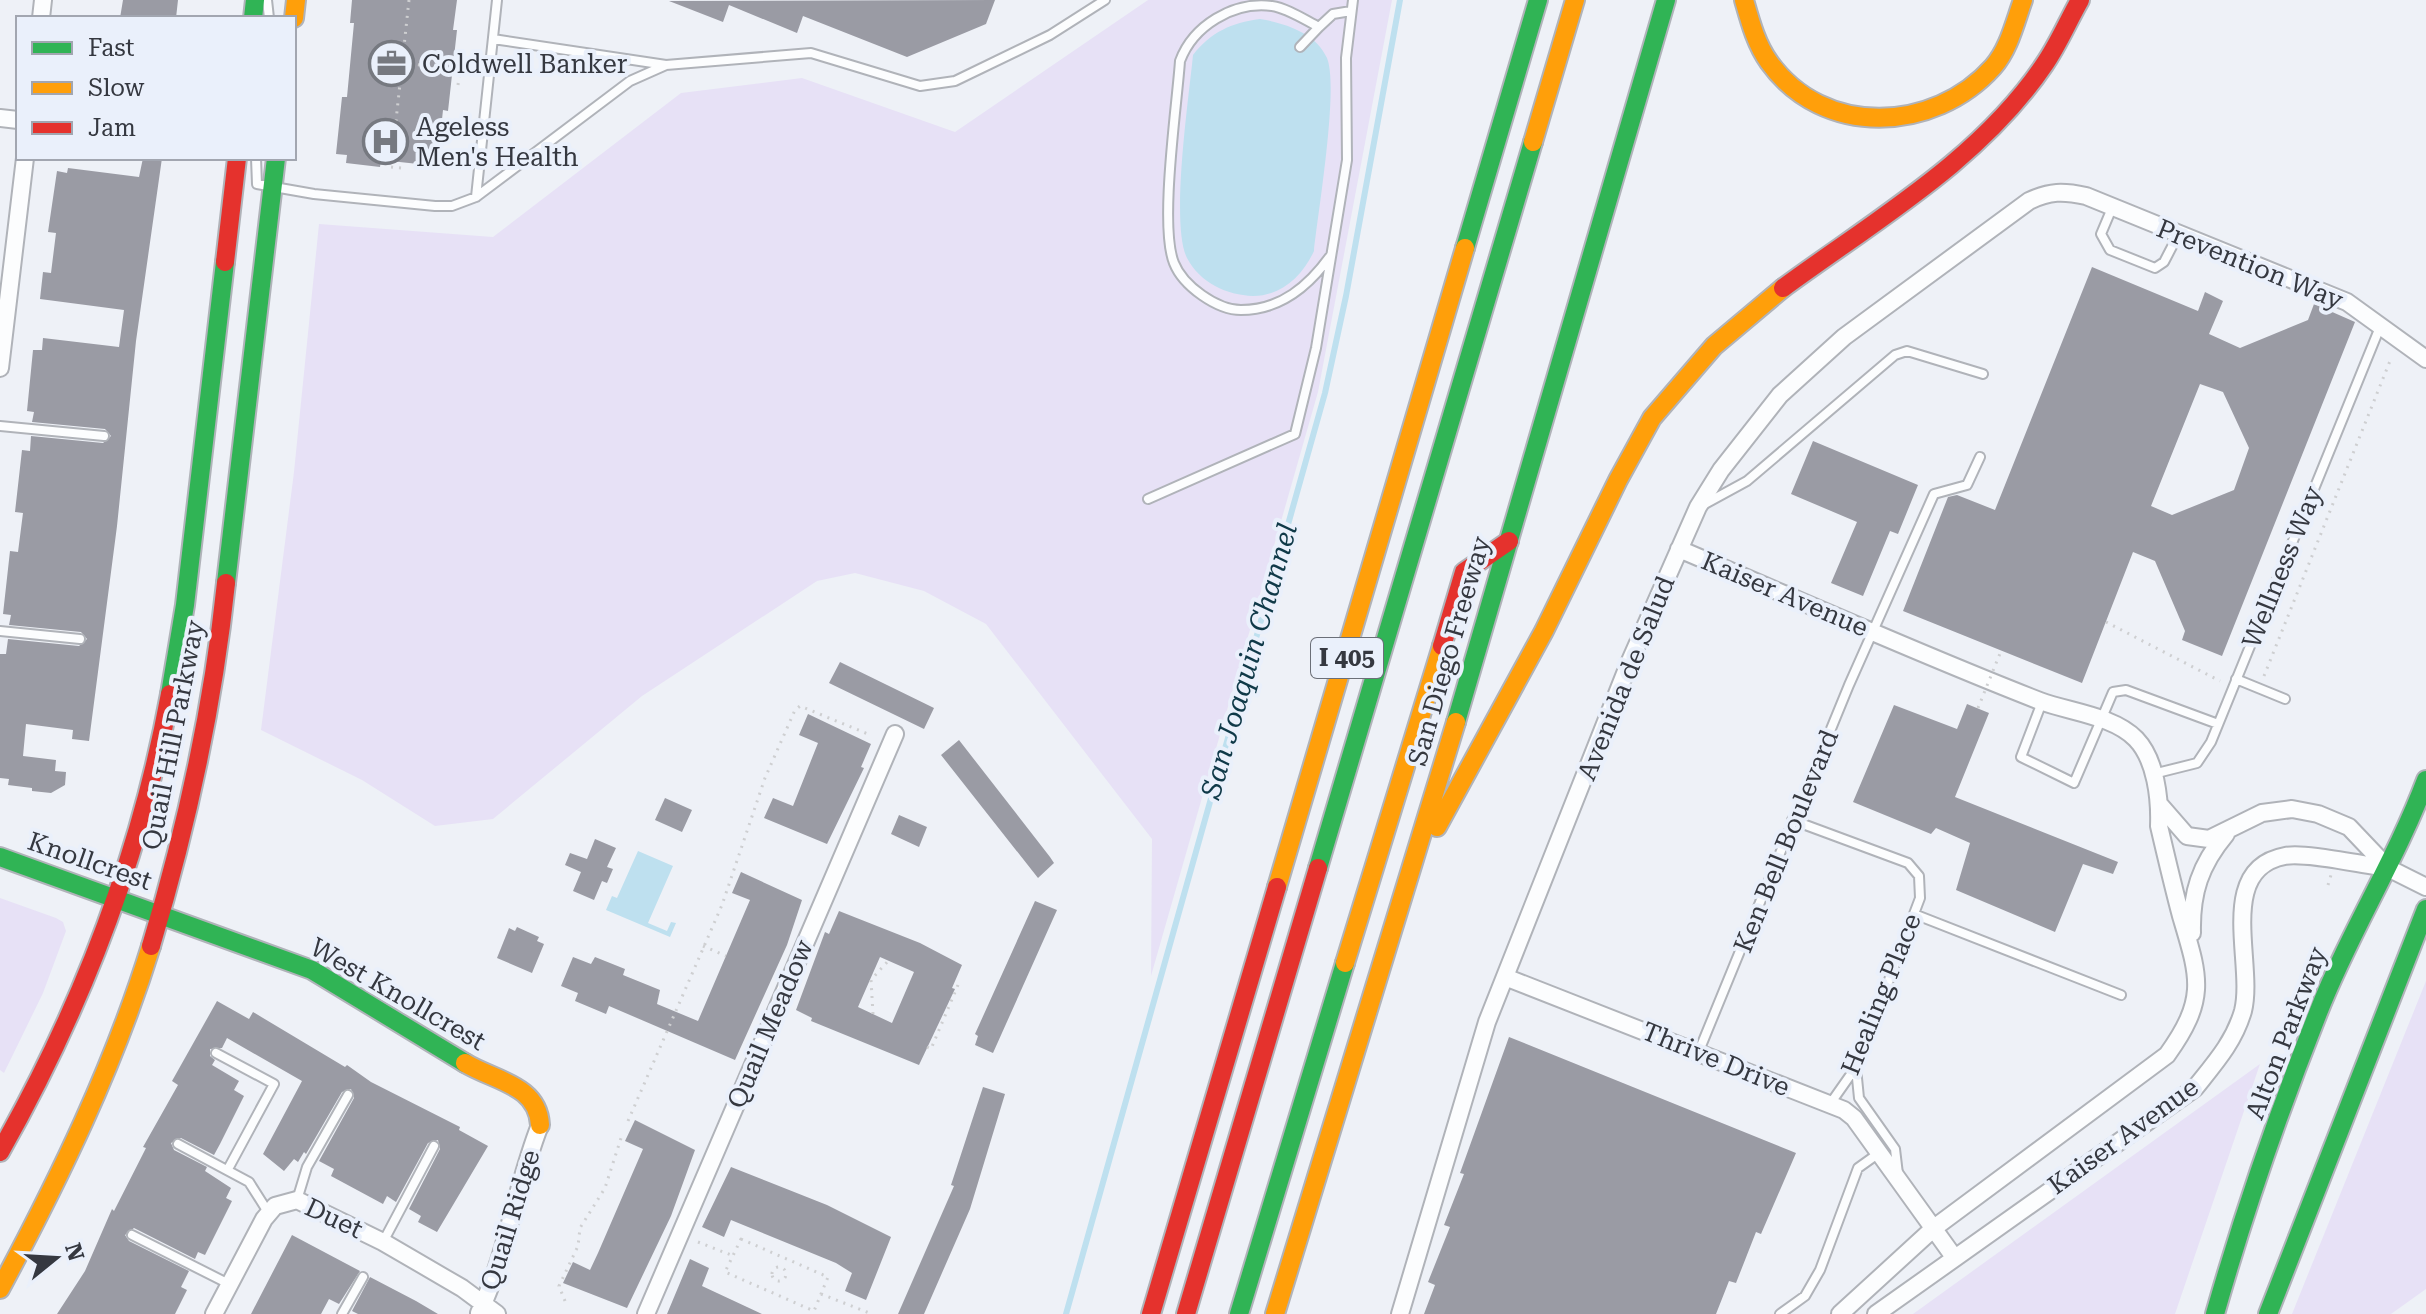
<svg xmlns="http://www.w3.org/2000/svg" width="2426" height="1314" viewBox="0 0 2426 1314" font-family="'Roboto Serif',serif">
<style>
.green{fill:#e7e1f6}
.water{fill:#bee0ef}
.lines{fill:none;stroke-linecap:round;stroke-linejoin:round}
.stream{stroke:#bee0ef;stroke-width:6}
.building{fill:#9a9ba4;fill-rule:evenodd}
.lane-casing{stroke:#b0b3b9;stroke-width:12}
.street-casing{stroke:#b0b3b9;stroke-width:20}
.fast-casing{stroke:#b0b3b9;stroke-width:22}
.slow-casing{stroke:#b0b3b9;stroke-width:22}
.jam-casing{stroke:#b0b3b9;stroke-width:22}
.path{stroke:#cecfd1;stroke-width:3;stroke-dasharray:2 6;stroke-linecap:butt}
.lane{stroke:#fcfdfe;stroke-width:8}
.street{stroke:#fcfdfe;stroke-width:16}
.fast{stroke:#30b455;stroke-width:18}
.slow{stroke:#ff9f0a;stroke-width:18}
.jam{stroke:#e5322d;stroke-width:18}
.path-bridge{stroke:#cecfd1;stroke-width:3;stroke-dasharray:2 6;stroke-linecap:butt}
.labels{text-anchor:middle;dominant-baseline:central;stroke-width:8;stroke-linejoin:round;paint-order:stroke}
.shield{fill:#eaf0fb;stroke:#6b6f78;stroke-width:2}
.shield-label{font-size:24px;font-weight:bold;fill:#353840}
.poi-label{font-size:26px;fill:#353840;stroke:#eaf0fb;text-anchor:start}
.street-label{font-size:26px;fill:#353840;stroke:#eaf0fb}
.water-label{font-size:28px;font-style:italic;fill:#0f3948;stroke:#eaf0fb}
</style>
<rect width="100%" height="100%" fill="#eef1f7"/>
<path class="green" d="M1148,0H1392L1318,392L1151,976L1152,839L986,624L924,591L855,573L817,581L642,696L493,819L435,826L362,780L261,730L294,472L319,224L493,237L681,93L802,78L955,132Z
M0,898L56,918L63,922L66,931L43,993L4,1073L0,1070Z
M2426,981V1289L2391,1314H2292Z
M2260,1064L2175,1314H1913Z"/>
<path class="water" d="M1260,19C1285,23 1316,33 1327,58C1339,88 1318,212 1314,251C1303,275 1282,296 1253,296C1227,295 1200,283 1187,258C1170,225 1189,97 1193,55C1211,32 1231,23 1260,19Z
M638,851L673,866L648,923L667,931L671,922L676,923L670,937L606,910L612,896L617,898Z"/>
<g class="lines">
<path class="stream" d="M1066,1314L1325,393L1346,296L1400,0"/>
</g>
<path class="building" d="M123,0H178L176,18H120Z
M352,0H457L453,30H457L448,111L443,110L437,166L381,160L380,167L346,163L347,155L336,154L342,97H347L354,23H350Z
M995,0L986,24L907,57L803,16L797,33L729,5L723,22L669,1Z
M143,158H162L136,341L117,526L89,741L72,739L73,730L26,724L23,756L56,760L55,771L66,772L65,785L51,793L32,791V788L8,785L9,779L0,778V654H6L8,639L79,646L87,639L81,632L9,625L11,615L3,614L10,551L18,552L23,513L15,512L22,450L30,451L31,436L103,443L111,436L105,429L32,422L34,412L27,411L33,350H42L43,338L119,347L124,310L40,299L43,272L51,273L56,233L48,232L57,171L67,173L68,168L139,177Z
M2092,267L2198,311L2205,292L2223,301L2209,334L2240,348L2308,320L2314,304L2355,322L2222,656L2182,640L2185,631L2155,561L2133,552L2082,683L1903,611L1948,497L1957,495L1995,510ZM2200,384L2223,392L2249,448L2234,490L2172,515L2151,506Z
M1813,441L1918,485L1898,534L1890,531L1863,596L1831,583L1857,522L1791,494Z
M840,662L934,708L924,729L829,683Z
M1967,704L1989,713L1955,797L2118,862L2113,874L2083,864L2055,932L1956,890L1970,843L1936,828L1931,834L1853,802L1894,705L1957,729Z
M808,714L871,744L861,767L864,768L827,844L764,818L773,798L793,806L818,743L799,735Z
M959,740L1050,857L1054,863L1038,878L941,755Z
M665,798L692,810L682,832L655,820Z
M899,815L927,827L919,847L891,834Z
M595,839L616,848L607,867L613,869L607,883L602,881L594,900L573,891L581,872L565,865L570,853L587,859Z
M741,872L802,900L787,945L735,1060L609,1006L606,1014L575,1001L578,993L561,986L573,957L591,964L595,957L625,969L623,975L660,990L657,1004L698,1021L750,900L732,893Z
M1035,901L1057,910L993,1053L975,1045L978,1036L975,1034Z
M839,911L920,943L962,965L952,988L955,989L919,1065L811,1021L812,1018L796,1010L825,932L829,934ZM880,957L914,972L892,1023L858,1007Z
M517,927L539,937L537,941L544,944L532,973L497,958L509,928L515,931Z
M217,1001L249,1019L253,1012L345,1067L347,1065L371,1082L460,1127L459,1130L488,1146L437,1232L418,1222L421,1216L409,1209L440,1149L438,1140L428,1143L396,1202L387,1196L383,1204L331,1176L334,1169L319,1161L354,1098L351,1089L342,1092L306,1154L304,1152L298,1162L294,1159L284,1171L263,1154L302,1081L227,1038L222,1048L210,1049V1056L215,1060L212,1065L239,1081L234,1090L244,1096L220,1144L214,1155L181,1138L171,1143L174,1150L207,1167L205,1171L231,1188L226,1198L232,1201L205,1255L198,1252L195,1259L134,1228L125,1235L129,1241L189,1271L181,1287L187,1290L175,1314H57L85,1271L112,1209L114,1211L146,1148L143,1147L178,1085L172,1081Z
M1509,1037L1796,1153L1761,1234L1756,1232L1736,1283L1729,1281L1716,1314H1424L1435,1285L1428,1282L1450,1227L1444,1225L1464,1174L1460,1173Z
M983,1087L1005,1094L970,1209L924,1314H898L954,1186L951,1185Z
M635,1120L695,1150L671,1216L627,1308L563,1283L573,1262L590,1270L598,1253L643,1149L625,1141Z
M731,1167L827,1205L891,1237L866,1300L845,1291L852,1273L836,1263L731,1220L724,1237L702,1227Z
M292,1235L360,1271L339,1304L329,1299L321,1314H251Z
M690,1259L709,1268L702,1286L762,1314H667Z
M370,1277L416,1301L438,1314H358L352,1311Z"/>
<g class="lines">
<defs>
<path id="lane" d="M267,0L269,18
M493,39L666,65
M1300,47L1319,27
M256,158L257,184L314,194L435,206H452L476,197L497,0
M476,197L630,81L666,65L811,53L920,86L955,81L1050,35L1105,0
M2112,208L2101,234L2110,250L2155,268L2164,262L2178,235
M1331,255C1309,286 1281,310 1241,310C1217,310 1183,286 1174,263C1159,226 1177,105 1180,61C1193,26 1233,1 1272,6C1287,8 1305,20 1319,27L1333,14L1351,11
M0,426L104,436
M1148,499L1295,434L1316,348L1347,160L1346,58L1353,0
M1703,505L1747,481L1895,355L1907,351L1983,374
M0,631L80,639
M2236,679L2285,699
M2042,702L2021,757L2074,783L2113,692L2126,690L2218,724
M2153,774L2197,763L2211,742L2380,327
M1792,820L1908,863L1919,876L1920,898L1856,1067L1830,1104
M1914,914L2121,995
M1699,1051L1849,685L1934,494L1967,485L1980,457
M216,1053L274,1084L228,1169
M1856,1068L1859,1098L1895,1149L1898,1174
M178,1144L249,1182L268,1212
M297,1200L307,1167L348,1095
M132,1235L229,1284
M383,1242L434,1146
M342,1314L363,1277
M1780,1314L1805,1296L1820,1270L1858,1168L1879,1153"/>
<path id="street" d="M41,18L43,0
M0,118L18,120
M0,368L25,158
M1679,549C1799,600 1919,654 2040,701C2070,712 2114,716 2136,739C2156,760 2160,799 2159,826C2166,856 2173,886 2181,916C2199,977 2208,998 2167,1055L1934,1228L1840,1314
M2160,805L2187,836L2209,839L2262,813L2292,809L2318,814L2349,827L2388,868L2426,887
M2192,933C2191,893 2200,865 2226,834
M1505,977L1844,1110L1854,1118L1954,1257
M479,1313C507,1254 516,1186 540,1125
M214,1314L264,1219L275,1206L297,1200L383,1242L462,1288L497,1314
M646,1314L895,734
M1400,1314L1487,1022L1630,661L1698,507L1721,470L1780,395L1844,337L2029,201C2050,191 2063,191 2086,196L2347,302L2426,359
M1876,1314L2195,1088C2215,1063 2234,1042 2243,1011C2255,964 2215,869 2285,856C2306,852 2362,865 2388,868"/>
<path id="fast" d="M253,18L255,0
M1465,248L1538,0
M226,583L276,158
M170,694L185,605L225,262
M1456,722L1666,0
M0,857L312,970L465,1063
M1318,868L1533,142
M1239,1314L1345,963
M2215,1314C2244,1212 2279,1111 2318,1013C2349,933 2396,860 2426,780
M2268,1314L2426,909"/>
<path id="slow" d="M1744,0C1750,21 1756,44 1769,62C1823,138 1934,133 1993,67C2009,49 2015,22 2023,0
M294,18L296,0
M1533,142L1575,0
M1437,827L1544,631L1618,480L1652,418L1714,346L1783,288
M1277,887L1465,248
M1345,963L1442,646
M465,1063C495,1081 538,1085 540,1125
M0,1289C59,1179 114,1066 151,946
M1275,1314L1456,722"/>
<path id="jam" d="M225,262L237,158
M1783,288C1874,221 1980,160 2044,65C2058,45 2068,21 2080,0
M1442,646L1464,572L1509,541
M151,946C187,826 213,707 226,583
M0,1152C81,1009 140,857 170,694
M1151,1314L1277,887
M1186,1314L1318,868"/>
</defs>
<use href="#lane" class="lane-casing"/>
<use href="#street" class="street-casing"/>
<use href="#fast" class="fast-casing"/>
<use href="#slow" class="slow-casing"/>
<use href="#jam" class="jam-casing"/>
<path class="path" d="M402,63L474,71
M458,85L462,55
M401,168L391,167L409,0
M2106,622L2220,681
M2264,676L2390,361
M2328,885L2331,875
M703,946L726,956
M873,1014L871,980L888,961
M927,1047L931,1049L958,985
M628,1121L722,905L765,778L795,710L800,706L868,734
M741,1239L828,1277L814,1311L725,1272Z
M698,1242L731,1255
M772 1274a7 7 0 1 1 14 0a7 7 0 1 1-14 0Z
M821,1294L872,1314
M565,1301L559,1286L578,1246L580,1228L605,1188L622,1135"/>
<use href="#lane" class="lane"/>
<use href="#street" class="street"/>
<use href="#fast" class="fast"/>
<use href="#slow" class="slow"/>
<use href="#jam" class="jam"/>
<path class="path-bridge" d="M1978,708L2001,651"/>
</g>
<defs>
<symbol id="office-ring" viewBox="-11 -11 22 22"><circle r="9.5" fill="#eaf0fb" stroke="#767980" stroke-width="1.5"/><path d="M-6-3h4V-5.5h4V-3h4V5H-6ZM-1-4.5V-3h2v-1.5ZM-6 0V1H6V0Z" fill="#767980"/></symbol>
<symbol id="hospital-ring" viewBox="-11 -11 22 22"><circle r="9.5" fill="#eaf0fb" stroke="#767980" stroke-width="1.5"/><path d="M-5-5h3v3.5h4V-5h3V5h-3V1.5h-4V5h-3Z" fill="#767980"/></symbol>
</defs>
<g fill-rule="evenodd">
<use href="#office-ring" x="366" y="38" width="51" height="51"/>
<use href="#hospital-ring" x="360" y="116" width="51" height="51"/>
</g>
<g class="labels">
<rect class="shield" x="1311" y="638" width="72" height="40" rx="6"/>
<g class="shield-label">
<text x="1347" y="658">I 405</text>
</g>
<g class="poi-label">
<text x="422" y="64">Coldwell Banker</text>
<text x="416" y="127">Ageless<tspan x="416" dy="30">Men's Health</tspan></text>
</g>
<g class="street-label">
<text transform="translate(2250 264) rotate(22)">Prevention Way</text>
<text transform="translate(2282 567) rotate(-68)">Wellness Way</text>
<text transform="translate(1785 594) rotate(23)">Kaiser Avenue</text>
<text transform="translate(1449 651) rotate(-74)">San Diego Freeway</text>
<text transform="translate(1626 678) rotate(-68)">Avenida de Salud</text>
<text transform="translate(173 735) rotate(-79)">Quail Hill Parkway</text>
<text transform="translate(1786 841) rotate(-68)">Ken Bell Boulevard</text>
<text transform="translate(90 861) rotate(19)">Knollcrest</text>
<text transform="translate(398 994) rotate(30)">West Knollcrest</text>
<text transform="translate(1881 994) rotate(-68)">Healing Place</text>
<text transform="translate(770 1024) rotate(-67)">Quail Meadow</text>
<text transform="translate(2286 1033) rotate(-69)">Alton Parkway</text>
<text transform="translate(1716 1059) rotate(22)">Thrive Drive</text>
<text transform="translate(2123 1136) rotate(-36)">Kaiser Avenue</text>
<text transform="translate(334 1218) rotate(25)">Duet</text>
<text transform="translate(510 1220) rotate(-73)">Quail Ridge</text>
</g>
<g class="water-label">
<text transform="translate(1249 661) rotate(-74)">San Joaquin Channel</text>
</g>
</g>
<rect x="16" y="16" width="280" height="144" fill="#eaf0fb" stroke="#a2a6b0" stroke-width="2"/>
<rect x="32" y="42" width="40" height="12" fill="#30b455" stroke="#a2a6b0" stroke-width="2"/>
<text x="88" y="56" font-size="24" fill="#353840">Fast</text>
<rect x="32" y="82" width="40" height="12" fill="#ff9f0a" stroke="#a2a6b0" stroke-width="2"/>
<text x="88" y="96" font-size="24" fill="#353840">Slow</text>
<rect x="32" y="122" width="40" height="12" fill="#e5322d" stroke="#a2a6b0" stroke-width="2"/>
<text x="88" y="136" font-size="24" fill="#353840">Jam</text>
<g transform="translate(56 1258) rotate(72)" stroke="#eaf0fb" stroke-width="6" paint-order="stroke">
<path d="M0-6L14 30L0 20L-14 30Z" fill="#353840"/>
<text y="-12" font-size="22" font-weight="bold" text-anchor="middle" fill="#353840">N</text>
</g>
</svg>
